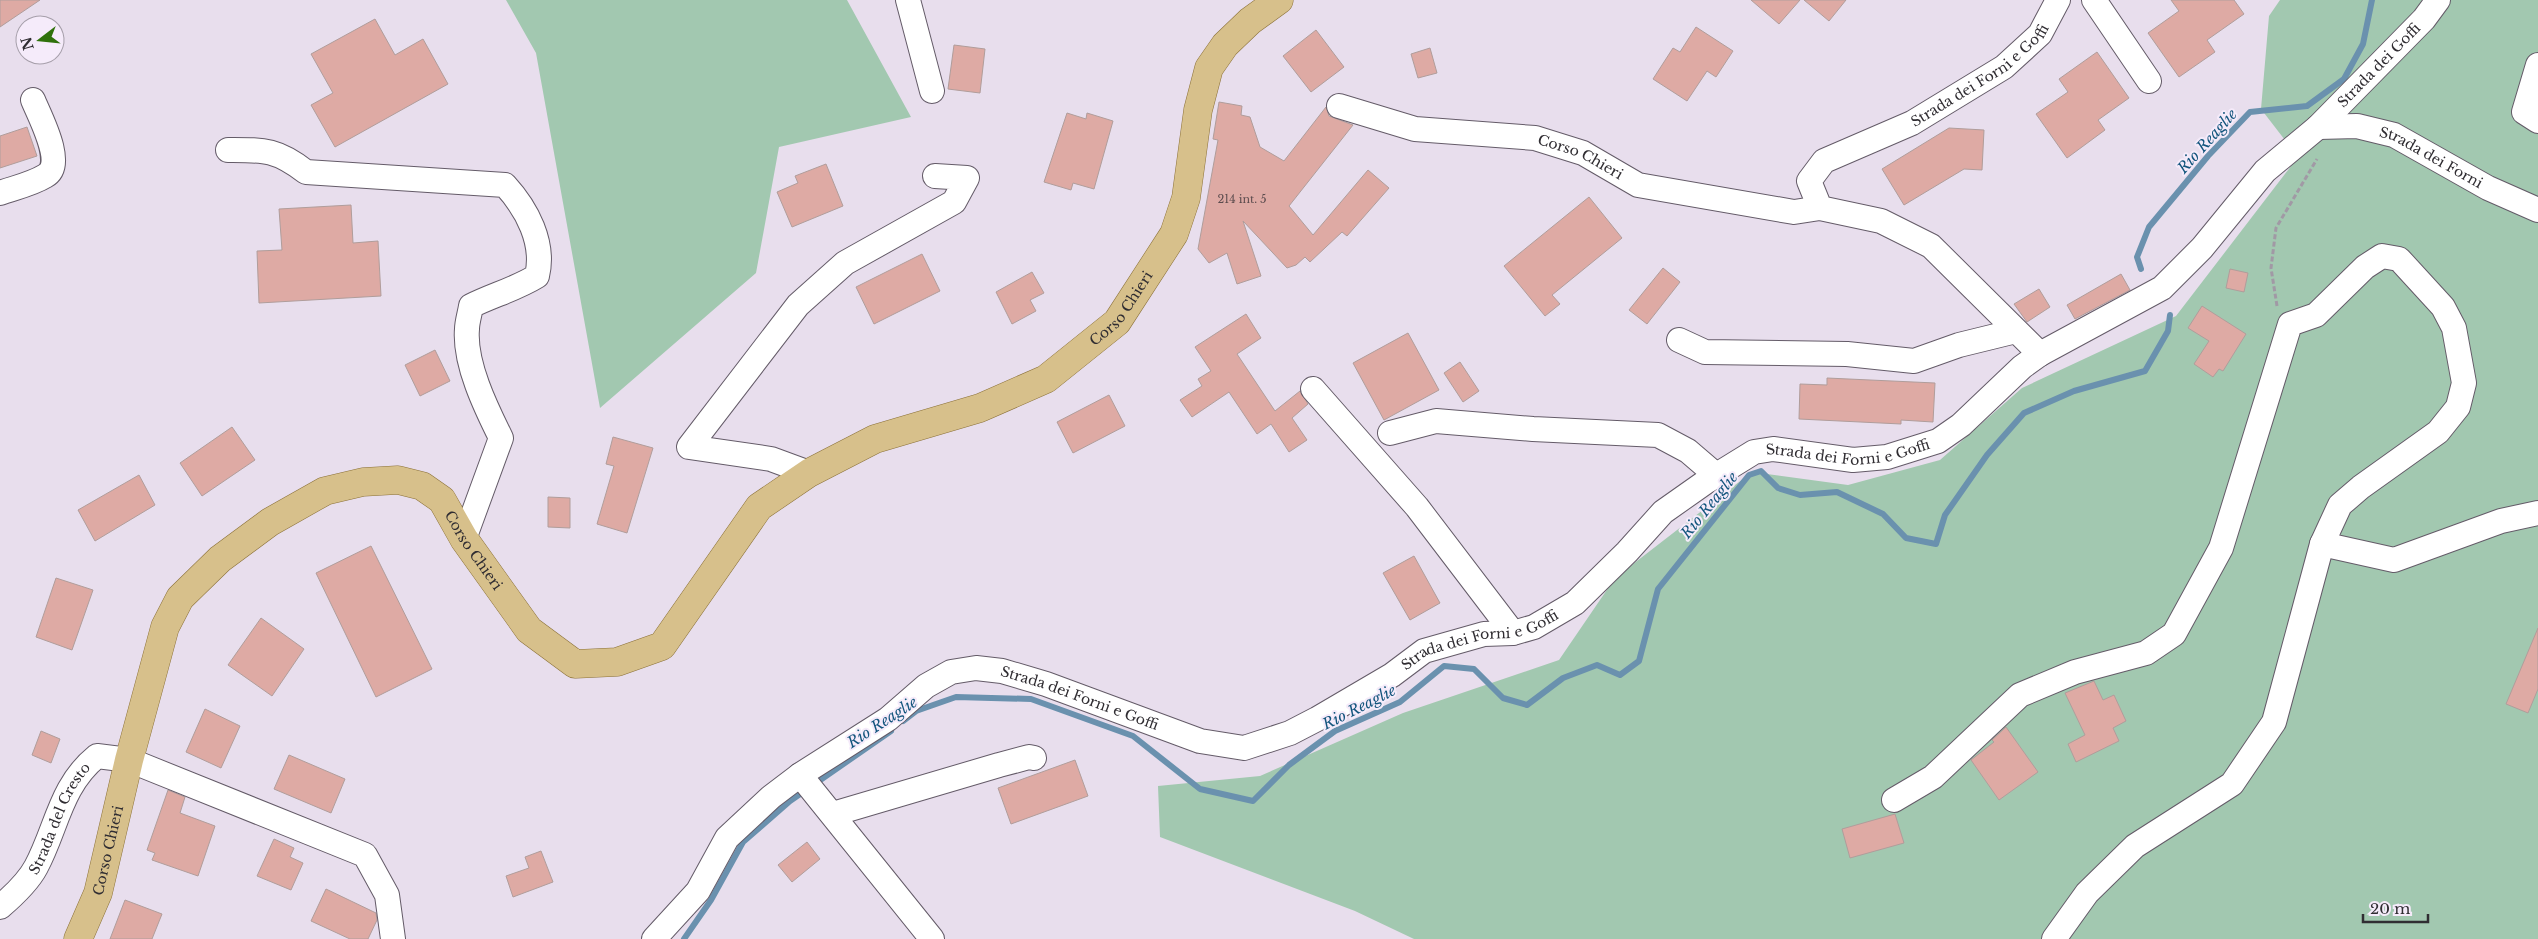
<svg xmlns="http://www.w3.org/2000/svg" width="2538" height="939" viewBox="0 0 2538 939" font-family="'Libre Baskerville',serif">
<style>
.green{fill:#a2c8b0}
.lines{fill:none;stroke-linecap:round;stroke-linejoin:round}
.stream{stroke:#6a91ae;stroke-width:6}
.building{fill:#deaaa4;stroke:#b09d9b}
.minor-casing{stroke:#645b68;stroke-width:26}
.major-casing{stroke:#8b7139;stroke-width:29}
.path{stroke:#a199a5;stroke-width:3;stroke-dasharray:5 2.5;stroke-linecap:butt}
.minor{stroke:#fff;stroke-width:24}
.major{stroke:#d7c08b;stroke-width:28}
.labels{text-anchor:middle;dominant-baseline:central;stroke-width:4;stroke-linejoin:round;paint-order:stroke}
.number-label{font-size:11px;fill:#5c4c4e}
.street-label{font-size:14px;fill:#302d32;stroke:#f5ebfa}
.water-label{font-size:15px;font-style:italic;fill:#13557d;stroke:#f5ebfa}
</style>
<rect width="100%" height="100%" fill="#e8deed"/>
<path class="green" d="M506,0H847L911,117L779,147L756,273L600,408L536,53Z
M2280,0H2538V939H1414L1355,911L1160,837L1158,786L1260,776L1403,713L1559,660L1615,578L1752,472L1848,485L1940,460L2022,388L2176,316L2298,157L2261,109L2269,16Z"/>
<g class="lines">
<path class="stream" d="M2141,269L2137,257L2149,227L2208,156L2250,112L2307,106L2344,79L2363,44L2372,0
M903,721L916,711L956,697L1031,699L1133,736L1200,789L1253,801L1289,765L1335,731L1400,702L1444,666L1474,669L1503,698L1527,705L1563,678L1597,665L1620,675L1639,661L1658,589L1749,475L1761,471L1778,488L1800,495L1837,492L1883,514L1906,538L1936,544L1945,515L1987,455L2024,413L2074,391L2145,371L2168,331L2170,315
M684,939L711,900L743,842L790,801L891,731"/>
</g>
<path class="building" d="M0,0H40L0,27Z
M1751,0H1800L1779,24Z
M1804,0H1846L1829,21Z
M2171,0H2234L2244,14L2207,40L2215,52L2179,77L2148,33L2179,11Z
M375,19L395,55L423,39L448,84L335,147L311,105L333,93L311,54Z
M1696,27L1733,51L1716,77L1707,71L1687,101L1653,79L1673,48L1680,52Z
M1316,30L1344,67L1311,92L1283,56Z
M954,45L985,49L980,93L948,89Z
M1430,48L1437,73L1418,78L1411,54Z
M2097,52L2129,98L2098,120L2105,130L2067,158L2036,114L2068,92L2059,79Z
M1219,102L1242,106L1241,115L1250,117L1260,147L1284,161L1326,107L1329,116L1353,125L1289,206L1313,235L1368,170L1389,188L1347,236L1342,232L1310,262L1305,257L1296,265L1287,268L1243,221L1261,276L1237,284L1227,253L1209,263L1198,249L1218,140L1213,139Z
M1067,113L1086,119L1087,113L1113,121L1094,189L1073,183L1071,190L1044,182Z
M27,127L37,156L0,168V136Z
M1949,128L1984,130L1982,170L1964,169L1904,205L1882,169Z
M826,164L843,206L792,227L777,192L798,183L795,176Z
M1589,197L1622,238L1552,295L1560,304L1545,316L1504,266Z
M351,205L353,243L378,241L381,296L259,303L257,251L282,250L279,209Z
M922,254L940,291L874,324L856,287Z
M1663,268L1680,282L1647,324L1629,310Z
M2230,269L2248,273L2244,292L2226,288Z
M1032,272L1044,293L1030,300L1036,311L1012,324L996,292Z
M2121,274L2130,290L2075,319L2067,305Z
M2039,289L2050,307L2027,322L2014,304Z
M2202,306L2246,334L2223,371L2219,369L2213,377L2194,364L2209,341L2188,328Z
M1246,314L1261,338L1237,354L1275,411L1300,391L1308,404L1292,418L1307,440L1289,452L1271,424L1257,434L1229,392L1192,417L1180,400L1202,386L1198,379L1211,371L1195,347Z
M1408,333L1439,390L1384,420L1353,363Z
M435,350L450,381L420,396L405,365Z
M1460,362L1479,391L1463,402L1444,373Z
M1827,378L1935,383L1933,422L1901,420V424L1799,419L1800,384L1827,385Z
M1109,395L1125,426L1073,453L1057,422Z
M232,427L255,460L202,496L180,463Z
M613,437L653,448L627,533L597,524L614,466L606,464Z
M139,475L155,505L95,541L78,510Z
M548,497L570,498V528L548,527Z
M371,546L432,669L376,697L316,573Z
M1414,556L1440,603L1410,620L1383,573Z
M56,578L93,590L72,650L36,637Z
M261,618L304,649L272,696L228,665Z
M2538,628V689L2528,713L2506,704Z
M2094,681L2103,700L2114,695L2126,721L2113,728L2119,741L2076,762L2068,744L2085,735L2065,693Z
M205,709L240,726L221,768L186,752Z
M2006,727L2038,772L1999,800L1971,760L1994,742L1992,740Z
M41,731L60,739L51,763L32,755Z
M289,755L345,779L331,813L274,789Z
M1075,760L1088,796L1011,824L998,788Z
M168,790L185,797L180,813L215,826L198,876L152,860L155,853L147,850Z
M1895,814L1904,843L1850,858L1842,829Z
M274,839L294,848L290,857L303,863L291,890L257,876Z
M807,842L820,859L792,882L778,865Z
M541,851L553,882L513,897L506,876L529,868L525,857Z
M326,889L376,913L377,920L368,939H350L311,921Z
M125,900L162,914L152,939H110Z"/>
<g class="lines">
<defs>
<g id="minor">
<path d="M908,0L932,91"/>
<path d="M2094,0L2149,81"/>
<path d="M2538,65L2524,112L2538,121"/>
<path id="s1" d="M1339,106L1415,129L1535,138L1583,153L1638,185L1794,212L1820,208"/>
<path id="s2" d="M2318,127L2357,126L2394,135L2488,188L2538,210"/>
<path d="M228,150C264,150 276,149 306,172L505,185C527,209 545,243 537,276C516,289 493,295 471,306C470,313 467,322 467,329C464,363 486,408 501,438L464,539"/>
<path d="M0,193C14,188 32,184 45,176C66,165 40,117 33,100"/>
<path d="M1679,340L1705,352L1847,354L1914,361L1959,345L2016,331"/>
<path id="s3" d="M2040,354L1931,246L1881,221L1820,208L1809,181L1824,161L1912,123L2004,67L2040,34L2058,0"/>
<path d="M1313,389L1417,507L1513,633"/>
<path d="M1390,433L1436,421L1533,429L1658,435L1688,451L1716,475"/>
<path d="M809,473L771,459L689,447L798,305L845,263L954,202L967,178L935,176"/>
<path d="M800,775L932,939"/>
<path d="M1894,800L1933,777L2020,695L2075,672L2146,653L2174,634L2221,548L2290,324L2316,315L2365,267L2382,256L2399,259L2443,307L2454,328L2464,383L2458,407L2438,432L2361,487L2340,505L2322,544L2394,560L2501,521L2538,513"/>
<path d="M833,814L999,765L1029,757L1034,758"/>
<path id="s4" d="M0,907C13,896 28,882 36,867C57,828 60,786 97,756L129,760L365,855L387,895L393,939"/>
<path id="s5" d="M654,939L698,891L727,838L771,797L800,775L888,719L926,686L951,672L976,668L1002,671L1046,684L1200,741L1244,748L1290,733L1317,719L1392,675L1424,651L1484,634L1513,633L1534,627L1575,603L1627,552L1663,512L1707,481L1754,452L1773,449L1853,460L1887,457L1938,441L1961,425L2022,367L2040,354L2162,288L2202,248L2265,171L2318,127L2424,19L2438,0"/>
<path d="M2054,939L2087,893L2135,846L2232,784L2274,722L2322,544"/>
</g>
<g id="major">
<path id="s6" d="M78,939L98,893L129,760L165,627L180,598L220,559L270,522L325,491L363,482L398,480L422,486L442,500L464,539L529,630L575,664L617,662L662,646L759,507L809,473L875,439L980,408L1046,379L1117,322L1174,234L1186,198L1198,110L1209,68L1225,45L1250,21L1279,0"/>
</g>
</defs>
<use href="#minor" class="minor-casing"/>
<use href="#major" class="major-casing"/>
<path class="path" d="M2277,306L2271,268L2276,228L2317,159"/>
<use href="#minor" class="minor"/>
<use href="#major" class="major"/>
</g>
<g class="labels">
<g class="number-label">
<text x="1242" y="199">214 int. 5</text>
</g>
<g class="street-label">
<text stroke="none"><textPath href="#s5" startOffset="2086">Strada dei Goffi</textPath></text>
<text stroke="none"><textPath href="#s3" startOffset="505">Strada dei Forni e Goffi</textPath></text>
<text stroke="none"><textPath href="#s1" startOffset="249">Corso Chieri</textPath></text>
<text stroke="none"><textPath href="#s2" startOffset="120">Strada dei Forni</textPath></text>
<text stroke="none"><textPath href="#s6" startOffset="1555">Corso Chieri</textPath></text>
<text stroke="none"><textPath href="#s5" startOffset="1409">Strada dei Forni e Goffi</textPath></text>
<text stroke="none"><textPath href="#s6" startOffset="721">Corso Chieri</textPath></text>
<text stroke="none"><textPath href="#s5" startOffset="974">Strada dei Forni e Goffi</textPath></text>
<text stroke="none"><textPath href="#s5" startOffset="539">Strada dei Forni e Goffi</textPath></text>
<text stroke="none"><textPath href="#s4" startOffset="108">Strada del Cresto</textPath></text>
<text stroke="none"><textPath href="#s6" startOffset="94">Corso Chieri</textPath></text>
</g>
<g class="water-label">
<text transform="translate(2207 141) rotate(-48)">Rio Reaglie</text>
<text transform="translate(1709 505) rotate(-51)">Rio Reaglie</text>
<text transform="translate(1359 707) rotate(-27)">Rio Reaglie</text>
<text transform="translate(882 722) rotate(-33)">Rio Reaglie</text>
</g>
</g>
<g transform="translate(40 40) rotate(254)"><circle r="24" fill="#f5ebfa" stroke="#a69faa"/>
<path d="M0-4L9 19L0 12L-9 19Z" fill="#2f710b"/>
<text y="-8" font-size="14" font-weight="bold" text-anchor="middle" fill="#302d32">N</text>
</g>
<path d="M2363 914v8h65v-8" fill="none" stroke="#302d32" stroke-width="2.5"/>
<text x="2370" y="914" font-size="15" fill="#302d32" stroke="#f5ebfa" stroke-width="4" paint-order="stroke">20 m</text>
</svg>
